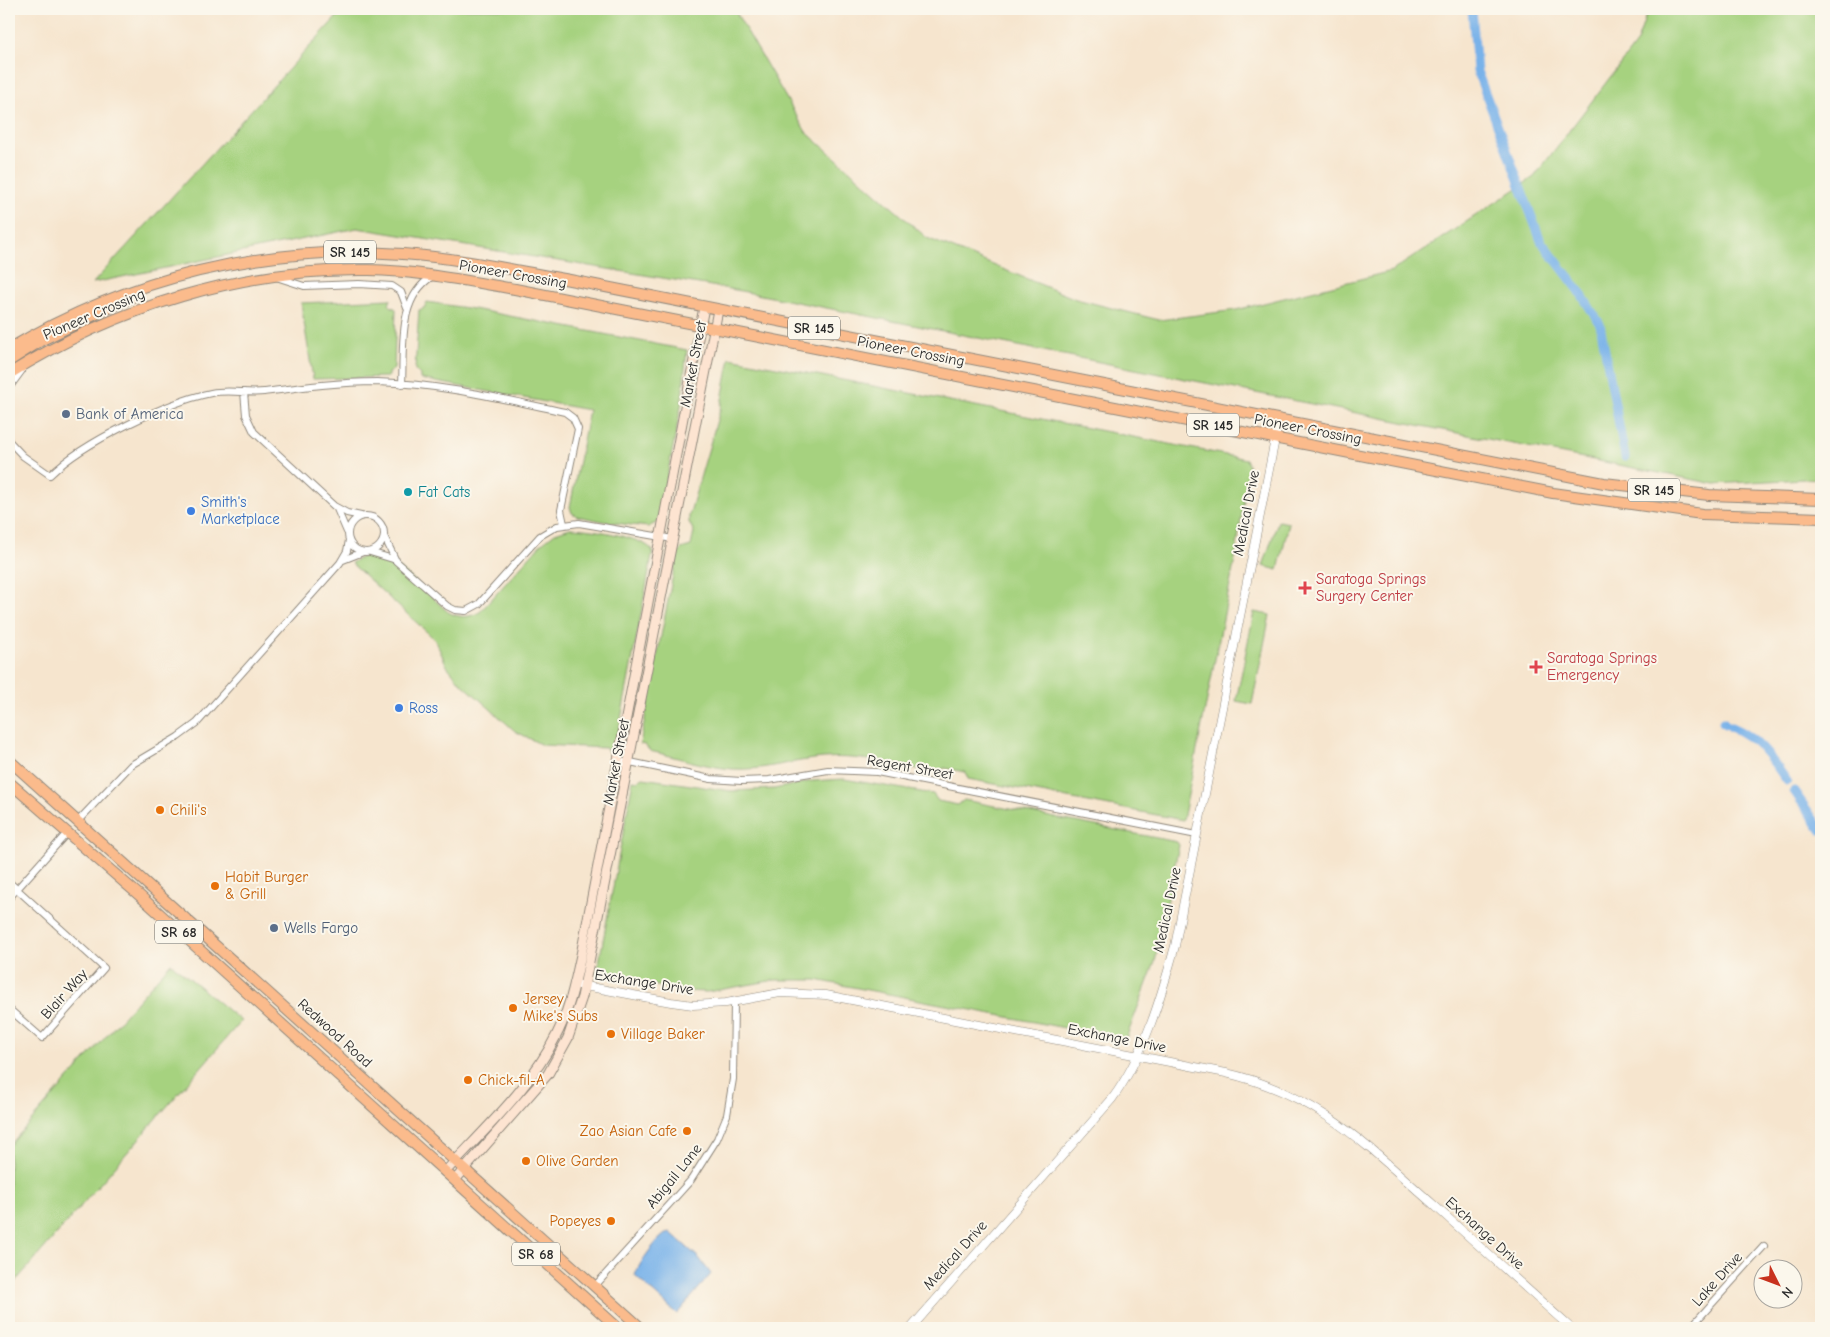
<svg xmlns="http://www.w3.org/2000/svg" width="1830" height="1337" viewBox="0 0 1830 1337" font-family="'Comic Neue',sans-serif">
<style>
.green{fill:#a6d27f;stroke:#687e55}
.water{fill:#79b2e9;stroke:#526e8a}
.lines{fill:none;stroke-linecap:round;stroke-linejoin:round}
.canal{stroke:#79b2e9;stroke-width:9}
.minor-casing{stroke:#90887c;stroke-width:8}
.tertiary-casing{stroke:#90887c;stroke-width:9}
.secondary-casing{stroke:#90887c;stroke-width:11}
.primary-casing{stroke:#90887c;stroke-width:12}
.trunk-casing{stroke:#90887c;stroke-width:12}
.minor{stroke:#fff;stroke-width:6}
.tertiary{stroke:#fff;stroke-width:8}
.secondary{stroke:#fde4d1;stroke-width:9}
.primary{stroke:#fbbb8c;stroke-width:10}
.trunk{stroke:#fbbb8c;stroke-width:10}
.service-dot{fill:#5c6f8a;stroke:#fbf7ec;stroke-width:2}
.culture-dot{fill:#0f9aa8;stroke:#fbf7ec;stroke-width:2}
.shop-dot{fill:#3f7fe0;stroke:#fbf7ec;stroke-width:2}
.health-dot{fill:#e0444e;stroke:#fbf7ec;stroke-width:2}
.food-dot{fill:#e8710a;stroke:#fbf7ec;stroke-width:2}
.labels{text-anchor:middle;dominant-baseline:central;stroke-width:4;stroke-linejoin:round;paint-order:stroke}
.shield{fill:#fbf7ec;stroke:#696865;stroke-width:1}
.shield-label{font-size:14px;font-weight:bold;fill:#2b2b2b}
.street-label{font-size:15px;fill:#2b2b2b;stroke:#fbf7ec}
.service-label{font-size:15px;fill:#4e5e75;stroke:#fbf7ec;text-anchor:start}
.culture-label{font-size:15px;fill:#0d838f;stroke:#fbf7ec;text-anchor:start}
.shop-label{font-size:15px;fill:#366cbe;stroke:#fbf7ec;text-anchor:start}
.health-label{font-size:15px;fill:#be3a42;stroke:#fbf7ec;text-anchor:start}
.food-label{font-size:15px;fill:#c56008;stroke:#fbf7ec;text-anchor:start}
</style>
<rect width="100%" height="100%" fill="#fbf7ec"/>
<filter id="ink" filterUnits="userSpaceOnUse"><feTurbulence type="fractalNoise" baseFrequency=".02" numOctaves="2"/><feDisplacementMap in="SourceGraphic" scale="10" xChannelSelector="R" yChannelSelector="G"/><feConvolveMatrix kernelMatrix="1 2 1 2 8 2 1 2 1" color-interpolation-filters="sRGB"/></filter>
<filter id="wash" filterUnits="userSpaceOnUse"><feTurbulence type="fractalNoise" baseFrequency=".0096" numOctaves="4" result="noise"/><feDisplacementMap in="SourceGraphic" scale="20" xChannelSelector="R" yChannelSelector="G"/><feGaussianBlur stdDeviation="1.12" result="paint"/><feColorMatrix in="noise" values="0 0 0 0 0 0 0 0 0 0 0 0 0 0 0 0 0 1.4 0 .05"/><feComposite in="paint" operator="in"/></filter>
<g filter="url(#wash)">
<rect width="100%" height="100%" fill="#f6e5ce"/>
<path class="green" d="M344,9H734L806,132L927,238L1076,299L1159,320L1236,310L1392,271L1534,177L1637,42L1648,9H1821V478L1715,484L736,290L357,228L93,283Z
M391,299L389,305L396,309L394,369L388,373V377L313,379L301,303Z
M427,302L473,309L687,350L681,407L658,522L648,527L607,522L577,516L572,513L570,507L589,410L420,379V375L415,370L419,310L424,308Z
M730,358L1246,459L1249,467L1235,559L1183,820L968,779L965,772L944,768L938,773C901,766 862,755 824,758C793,760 764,771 733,769C705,767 677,757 650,751L645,745L640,744L677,554L681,549L691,546L694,532L689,522V516L720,410Z
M1278,521L1289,523L1278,570L1263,566Z
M570,528C586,528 645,537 653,551L616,745L608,752L606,748L542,745L515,731L460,682L447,666L435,640L428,633L351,563L364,556C397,556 425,592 448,612C459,618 469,618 480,612L542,543L555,533Z
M1254,612L1270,615L1252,704L1236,701Z
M643,778L731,791L774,789L812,781L844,779L933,794L938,801L958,805L964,800L1177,842L1179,845L1155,962L1127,1036L1122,1039L816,980H775L707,992L683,991L607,976L600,972L597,973L633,780L638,781Z
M171,963L241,1021L9,1289V1146Z"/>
<path class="water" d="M670,1232L699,1258L711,1274L677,1314L635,1276C637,1266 659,1234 670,1232Z"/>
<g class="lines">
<path class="canal" d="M1472,9L1477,71L1541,241L1578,289L1600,324L1625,457
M1723,722L1725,724
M1731,727C1758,738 1771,758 1787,781
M1794,791L1821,830"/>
</g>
</g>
<g filter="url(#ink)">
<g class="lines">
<defs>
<path id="minor" d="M276,277L304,286L359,284L392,286L401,292L407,308
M402,384C404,347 397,298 433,276
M9,388L23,369
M244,392L246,415L254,432L334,506L347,513L361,516
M9,441L23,456L50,475C82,443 167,402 211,393C229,389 246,394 264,392C302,387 339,382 377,382C441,384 503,399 565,412L573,418L578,429L561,510L564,524
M337,509L347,532
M348 534a18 18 0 1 1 36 0a18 18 0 1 1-36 0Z
M384,536L396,561L447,606L455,610L466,611L479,604L540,536L557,526L579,523L673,539
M370,552L396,560
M343,560L363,552
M617,762H630L711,779L741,781L769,780L828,770L877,772L1197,835
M78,821L131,765L178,737L197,723L340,563L347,551L349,540
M9,882L104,968L42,1038L9,1009
M9,898L67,833
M594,1287L691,1180L717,1139L727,1115L733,1079L734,1001
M1690,1328L1764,1246"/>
<path id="tertiary" d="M574,984L671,1002L693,1005L726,1003L780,993L826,995L1226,1073C1318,1094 1367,1146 1435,1206C1480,1247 1526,1288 1571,1328
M911,1328L1112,1099C1144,1056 1161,997 1175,946L1279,419"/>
<path id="secondary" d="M445,1172C484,1130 531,1087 556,1036C569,1011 575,983 581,955L704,307
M455,1180L548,1074L568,1038L582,997L718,310"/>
<path id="primary" d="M9,760L641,1328
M9,782L139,895L618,1328"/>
<path id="trunk" d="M9,349C128,278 264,244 403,254C461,258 518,271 575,281L1604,483L1709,495L1821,499
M9,361L42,340L132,297
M9,374C116,307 242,268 369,270C418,271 467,281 515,289L1553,493L1702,514L1821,518"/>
</defs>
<use href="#minor" class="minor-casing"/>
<use href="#tertiary" class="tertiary-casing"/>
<use href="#secondary" class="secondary-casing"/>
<use href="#primary" class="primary-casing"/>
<use href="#trunk" class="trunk-casing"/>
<use href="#minor" class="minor"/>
<use href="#tertiary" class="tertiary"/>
<use href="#secondary" class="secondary"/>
<use href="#primary" class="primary"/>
<use href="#trunk" class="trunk"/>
</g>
</g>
<g class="service-dot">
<circle cx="66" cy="414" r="5"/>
<circle cx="274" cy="928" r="5"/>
</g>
<circle class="culture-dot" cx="408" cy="492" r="5"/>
<g class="shop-dot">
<circle cx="191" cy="511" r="5"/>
<circle cx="399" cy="708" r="5"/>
</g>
<g class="health-dot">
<path d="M1302.5 580.5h5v5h5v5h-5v5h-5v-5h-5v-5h5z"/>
<path d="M1533.5 659.5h5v5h5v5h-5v5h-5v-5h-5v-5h5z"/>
</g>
<g class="food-dot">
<circle cx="160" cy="810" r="5"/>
<circle cx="215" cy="886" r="5"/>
<circle cx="513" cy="1008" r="5"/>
<circle cx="611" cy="1034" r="5"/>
<circle cx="468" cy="1080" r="5"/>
<circle cx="687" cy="1131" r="5"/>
<circle cx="526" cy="1161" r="5"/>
<circle cx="611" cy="1221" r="5"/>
</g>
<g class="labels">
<g class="shield">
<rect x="324" y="240.5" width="52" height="23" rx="4"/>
<rect x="788" y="316.5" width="52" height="23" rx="4"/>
<rect x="1187" y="413.5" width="52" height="23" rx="4"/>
<rect x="1628" y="478.5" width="52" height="23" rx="4"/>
<rect x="155" y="920.5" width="48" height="23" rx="4"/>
<rect x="512" y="1242.5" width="48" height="23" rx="4"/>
</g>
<g class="shield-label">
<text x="350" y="252">SR 145</text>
<text x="814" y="328">SR 145</text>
<text x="1213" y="425">SR 145</text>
<text x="1654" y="490">SR 145</text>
<text x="179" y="932">SR 68</text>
<text x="536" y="1254">SR 68</text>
</g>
<g class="street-label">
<text transform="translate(513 274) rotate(10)">Pioneer Crossing</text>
<text transform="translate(94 314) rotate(-23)">Pioneer Crossing</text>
<text transform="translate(911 351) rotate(11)">Pioneer Crossing</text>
<text transform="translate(693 364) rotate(-79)">Market Street</text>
<text transform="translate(1308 429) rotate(11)">Pioneer Crossing</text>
<text transform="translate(1246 513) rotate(-79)">Medical Drive</text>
<text transform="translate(616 762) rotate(-79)">Market Street</text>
<text transform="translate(910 767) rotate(10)">Regent Street</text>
<text transform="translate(1167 910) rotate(-78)">Medical Drive</text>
<text transform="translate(644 982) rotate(9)">Exchange Drive</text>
<text transform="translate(64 994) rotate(-48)">Blair Way</text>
<text transform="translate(335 1033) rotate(42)">Redwood Road</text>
<text transform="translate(1117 1038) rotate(11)">Exchange Drive</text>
<text transform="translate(674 1176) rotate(-51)">Abigail Lane</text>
<text transform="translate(1485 1233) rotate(42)">Exchange Drive</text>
<text transform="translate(955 1255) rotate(-48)">Medical Drive</text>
<text transform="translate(1717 1279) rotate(-48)">Lake Drive</text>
</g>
<g class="service-label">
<text x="76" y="414">Bank of America</text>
<text x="284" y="928">Wells Fargo</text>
</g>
<g class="culture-label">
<text x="418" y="492">Fat Cats</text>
</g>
<g class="shop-label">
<text x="201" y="502">Smith's<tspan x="201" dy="17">Marketplace</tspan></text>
<text x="409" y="708">Ross</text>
</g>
<g class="health-label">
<text x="1316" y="579">Saratoga Springs<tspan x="1316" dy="17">Surgery Center</tspan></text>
<text x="1547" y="658">Saratoga Springs<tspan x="1547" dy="17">Emergency</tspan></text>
</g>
<g class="food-label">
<text x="170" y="810">Chili's</text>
<text x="225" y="877">Habit Burger<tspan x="225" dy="17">&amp; Grill</tspan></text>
<text x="523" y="999">Jersey<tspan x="523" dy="17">Mike's Subs</tspan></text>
<text x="621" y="1034">Village Baker</text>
<text x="478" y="1080">Chick-fil-A</text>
<text x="677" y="1131" text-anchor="end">Zao Asian Cafe</text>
<text x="536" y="1161">Olive Garden</text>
<text x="601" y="1221" text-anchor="end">Popeyes</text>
</g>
</g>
<rect width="1830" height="1337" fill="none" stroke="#fbf7ec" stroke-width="30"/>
<g transform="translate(1778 1284) rotate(132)"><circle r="24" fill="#fbf7ec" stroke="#a8a59f"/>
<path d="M0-4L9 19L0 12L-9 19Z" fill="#c8321e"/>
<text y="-8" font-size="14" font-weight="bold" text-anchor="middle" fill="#2b2b2b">N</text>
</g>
</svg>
